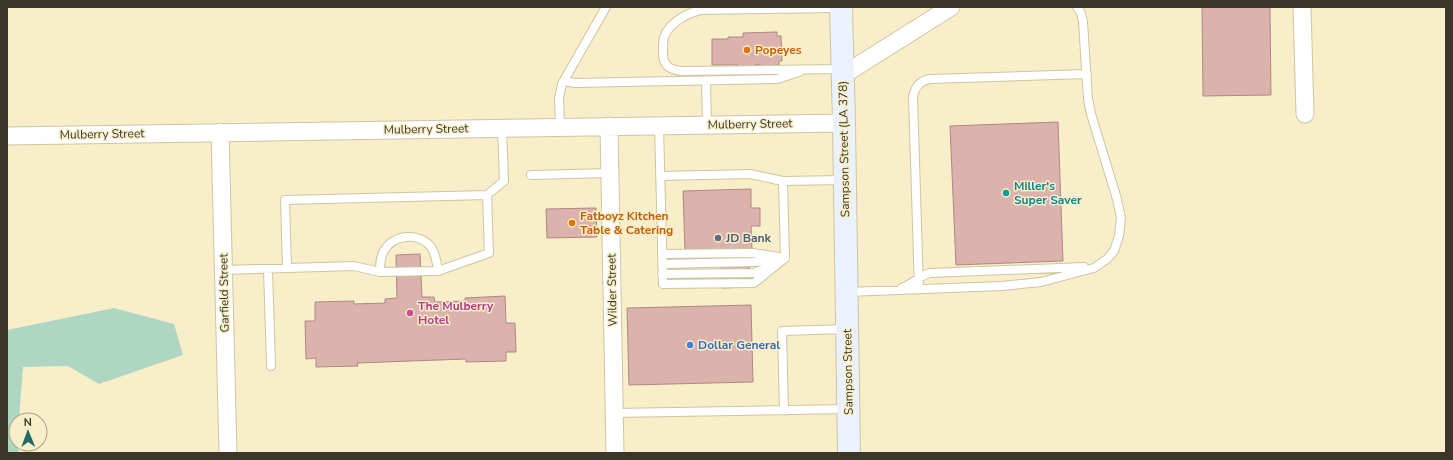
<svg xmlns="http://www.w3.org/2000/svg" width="1453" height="460" viewBox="0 0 1453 460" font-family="'Nunito Sans',sans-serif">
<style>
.green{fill:#aed6c3}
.building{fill:#dbb2ac;stroke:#af8983}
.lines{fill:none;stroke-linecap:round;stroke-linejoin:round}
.lane-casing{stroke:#cec5a1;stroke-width:10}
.street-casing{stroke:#cec5a1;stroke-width:19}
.secondary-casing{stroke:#cec5a1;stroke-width:24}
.lane{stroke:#fff;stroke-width:8}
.street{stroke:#fff;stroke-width:17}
.secondary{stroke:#ecf2fd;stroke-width:22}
.food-dot{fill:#e8710a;stroke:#f8efca;stroke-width:1.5}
.culture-dot{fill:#0f9aa8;stroke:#f8efca;stroke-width:1.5}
.service-dot{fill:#5c6f8a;stroke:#f8efca;stroke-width:1.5}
.hotel-dot{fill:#d1479c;stroke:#f8efca;stroke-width:1.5}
.shop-dot{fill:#3f7fe0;stroke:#f8efca;stroke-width:1.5}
.labels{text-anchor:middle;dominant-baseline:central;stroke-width:3;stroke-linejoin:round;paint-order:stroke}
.food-label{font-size:12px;font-weight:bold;fill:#c56008;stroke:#f8efca;text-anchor:start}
.street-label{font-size:12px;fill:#3a3728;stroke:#f8efca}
.culture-label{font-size:12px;font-weight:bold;fill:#0d838f;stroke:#f8efca;text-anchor:start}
.service-label{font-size:12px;font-weight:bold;fill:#4e5e75;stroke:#f8efca;text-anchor:start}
.hotel-label{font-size:12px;font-weight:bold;fill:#b23c85;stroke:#f8efca;text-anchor:start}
.shop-label{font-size:12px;font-weight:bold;fill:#366cbe;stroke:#f8efca;text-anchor:start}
</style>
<rect width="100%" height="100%" fill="#f8efca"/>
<path class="green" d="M114,308L174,324L183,355L99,384L68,366L23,367L19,420H16V444H18L19,453H7V330Z"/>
<path class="building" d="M1202,7H1270L1271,95L1203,96Z
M777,32V36H781L782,61H779V65H775V67H760V64L755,65L753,67H737L738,65H712V39H728V37H743V33Z
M1058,122L1063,261L956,265L950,126Z
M751,189V208H760V226H751L752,249L749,250L750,287L722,288L721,251L685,252L683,191Z
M596,208L597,237L547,238L546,209Z
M420,254L422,297H434L435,302L465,301V298L505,296L506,323H515L516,352H506V361L466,362V359L357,363L358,366L316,367V358L306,359L305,321H315V302L354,301V304L385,303V299L397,298L396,255Z
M751,305L753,382L629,385L627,308Z"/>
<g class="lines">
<defs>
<path id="lane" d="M840,8L701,10C687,13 669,23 664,37C663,42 663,48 663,53C663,67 671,70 683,71L842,69
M564,81L575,83L777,79L799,72
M706,81L707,125
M659,126L663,284L754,283L785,258
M560,127L559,98L562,84L606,7
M531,175L610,173
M660,176L750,174L783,181L844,180
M783,181L785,258
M662,254L753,253L785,258
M662,264L753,262L777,260
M287,268L285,200L487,195
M268,269L271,366
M224,270L354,266L380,272L438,271L489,253L487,195L504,181L502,128
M380,272C380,265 380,257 384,251C393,234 419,232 431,247C436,254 437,263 438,271
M662,274L754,273L772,265
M902,288C913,284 918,276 930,273L1084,267
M919,289L913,97C915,86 920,81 930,79L1087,74
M847,292L1002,286L1041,282L1094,268L1107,259L1114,251L1119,236L1121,218L1117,199L1091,114L1088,99L1083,22L1081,13L1077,7
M784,411L782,331L846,329
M614,413L848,409"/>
<path id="street" d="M1302,7L1305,114
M843,75L951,7
M609,126L615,453
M220,132L228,453
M7,136L844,123"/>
<path id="secondary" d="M841,7L844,123L849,453"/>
</defs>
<use href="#lane" class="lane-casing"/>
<use href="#street" class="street-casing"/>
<use href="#secondary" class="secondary-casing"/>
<use href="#lane" class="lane"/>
<use href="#street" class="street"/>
<use href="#secondary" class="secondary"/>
</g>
<g class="food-dot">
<circle cx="747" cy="50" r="4"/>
<circle cx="572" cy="223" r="4"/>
</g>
<circle class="culture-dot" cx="1006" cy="193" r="4"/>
<circle class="service-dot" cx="718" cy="238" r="4"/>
<circle class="hotel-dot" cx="410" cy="313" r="4"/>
<circle class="shop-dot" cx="690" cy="345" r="4"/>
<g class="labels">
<g class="food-label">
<text x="755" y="50">Popeyes</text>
<text x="580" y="216">Fatboyz Kitchen<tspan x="580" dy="14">Table &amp; Catering</tspan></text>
</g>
<g class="street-label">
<text transform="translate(750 124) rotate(-1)">Mulberry Street</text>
<text transform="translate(426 129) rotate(-1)">Mulberry Street</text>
<text transform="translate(102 134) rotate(-1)">Mulberry Street</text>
<text transform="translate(844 149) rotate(-91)">Sampson Street (LA 378)</text>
<text transform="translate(612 290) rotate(-91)">Wilder Street</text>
<text transform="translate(224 293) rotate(-91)">Garfield Street</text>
<text transform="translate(848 372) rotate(-91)">Sampson Street</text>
</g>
<g class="culture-label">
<text x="1014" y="186">Miller's<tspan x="1014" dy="14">Super Saver</tspan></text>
</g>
<g class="service-label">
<text x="726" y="238">JD Bank</text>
</g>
<g class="hotel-label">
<text x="418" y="306">The Mulberry<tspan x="418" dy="14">Hotel</tspan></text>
</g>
<g class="shop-label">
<text x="698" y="345">Dollar General</text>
</g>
</g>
<rect width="1453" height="460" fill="none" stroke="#3a3728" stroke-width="16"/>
<g transform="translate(28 432) rotate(359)"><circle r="19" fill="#f8efca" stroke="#aca589"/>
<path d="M0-3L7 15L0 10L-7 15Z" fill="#1f6a65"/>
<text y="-6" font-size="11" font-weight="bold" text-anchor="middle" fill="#3a3728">N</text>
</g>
</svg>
